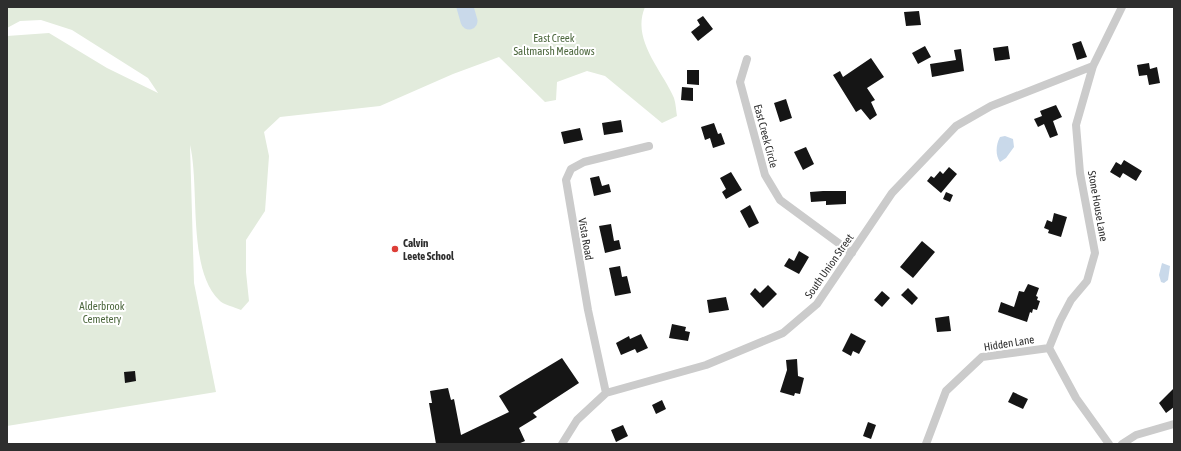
<svg xmlns="http://www.w3.org/2000/svg" width="1181" height="451" viewBox="0 0 1181 451" font-family="'Asap Condensed',sans-serif">
<style>
.green{fill:#e2ebdc}
.water{fill:#c9d9ea}
.lines{fill:none;stroke-linecap:round;stroke-linejoin:round}
.river{stroke:#c9d9ea;stroke-width:17}
.building{fill:#151515}
.minor{stroke:#cbcbcb;stroke-width:8}
.poi-dot{fill:#dd3e37;stroke:#fff;stroke-width:1.5}
.labels{text-anchor:middle;dominant-baseline:central;stroke-width:4;stroke-linejoin:round;paint-order:stroke}
.park-label{font-size:11px;fill:#4c673d;stroke:#fff}
.street-label{font-size:11px;fill:#2e2e2e;stroke:#fff}
.poi-label{font-size:11px;font-weight:bold;fill:#2e2e2e;stroke:#fff;text-anchor:start}
</style>
<rect width="100%" height="100%" fill="#fff"/>
<path class="green" d="M7,7H645C631,40 662,70 674,98C676,104 676,111 677,116L662,123L605,76L587,71L557,82L556,100L545,102L499,57L453,74L380,106L280,117L264,132L269,156L265,211L246,240V272L249,301L241,310C235,307 223,305 219,300C187,269 200,187 190,145L194,283L216,392L7,426V36L49,33L107,68L158,93L148,78L72,30L41,20L20,21L7,28Z"/>
<path class="water" d="M1005,136L1013,139L1014,147L1006,158L1000,162C995,155 996,144 1000,137Z
M1162,263L1170,266L1168,280L1164,283L1161,282L1159,275Z"/>
<g class="lines">
<path class="river" d="M465,7L469,21"/>
</g>
<path class="building" d="M919,11L921,25L906,26L904,12Z
M703,16L713,29L698,41L691,32L700,25L697,20Z
M1081,41L1087,57L1077,60L1072,44Z
M925,46L931,57L918,64L912,53Z
M1008,46L1010,59L995,61L993,48Z
M961,49L964,71L932,77L930,64L956,60L954,50Z
M871,58L884,77L867,88L875,100L871,102L877,115L870,120L861,109L856,112L833,75L840,71L843,77Z
M1149,63L1150,69L1157,67L1160,83L1149,85L1147,75L1139,76L1137,65Z
M687,70H699V85L687,84Z
M682,87L693,88V101L681,100Z
M786,99L792,118L780,122L774,103Z
M1056,105L1062,117L1053,121L1058,135L1050,138L1044,124L1038,127L1034,119L1042,116L1040,111Z
M621,120L623,132L604,135L602,123Z
M714,123L718,134L721,133L725,144L713,148L710,138L705,140L701,127Z
M580,128L583,140L564,144L561,132Z
M806,147L814,164L803,170L794,152Z
M1124,160L1142,171L1136,181L1123,173L1120,178L1110,172L1116,162L1121,165Z
M949,167L957,174L941,193L927,181L931,176L934,178L940,171L943,174Z
M731,172L742,190L726,199L722,192L726,189L720,178Z
M599,176L602,186L609,184L611,192L594,196L590,178Z
M823,191H846V204L826,205V201L811,202L810,192Z
M946,192L953,195L950,202L943,199Z
M750,205L759,223L749,228L740,211Z
M1054,213L1067,217L1061,237L1048,233L1049,230L1044,228L1047,220L1052,222Z
M611,224L614,241L619,240L621,249L605,253L599,226Z
M922,241L935,252L913,278L900,267Z
M799,251L809,257L799,274L784,266L789,258L794,261Z
M620,266L622,277L627,276L631,293L615,296L609,268Z
M1028,284L1039,288L1036,296L1038,297L1037,300L1040,301L1037,310L1033,309L1032,313L1030,312L1027,322L998,312L1001,302L1014,307L1019,291L1024,292Z
M768,285L777,294L763,308L750,294L755,288L760,293Z
M908,288L918,298L912,305L901,295Z
M882,291L890,298L882,307L874,300Z
M726,297L729,310L709,313L707,300Z
M949,316L951,331L937,332L935,318Z
M672,324L686,327L685,331L690,332L688,341L669,338Z
M851,333L866,341L859,354L853,351L851,356L842,351Z
M641,334L648,348L637,353L635,349L621,355L616,343L629,336L630,339Z
M562,358L579,383L533,413L537,417L519,428L525,441L518,444H436L429,403H432L430,391L448,388L451,400L454,399L461,435L509,412L499,396Z
M797,359L798,376L804,378L800,394L795,393L794,396L780,392L787,370L786,360Z
M135,371L136,381L125,383L124,372Z
M1174,388V407L1166,413L1159,403Z
M1013,392L1028,399L1023,409L1008,402Z
M662,400L666,409L656,414L652,405Z
M868,422L876,425L871,439L863,436Z
M623,425L628,436L616,442L611,430Z"/>
<g class="lines">
<path class="minor" d="M747,59L740,82L765,175L780,200L852,253
M606,393L588,310L566,180L571,169L584,162L649,146
M562,444L577,420L606,393L706,365L783,333L817,304L892,193L956,126L991,106L1093,66
M926,444L946,391L982,357L1049,348
M1109,444L1076,398L1049,348L1060,321L1071,300L1087,281L1095,253L1080,173L1076,125L1093,66L1122,7
M1122,444L1136,435L1174,424"/>
</g>
<circle class="poi-dot" cx="395" cy="249" r="4"/>
<g class="labels">
<g class="park-label">
<text x="554" y="38">East Creek<tspan x="554" dy="13">Saltmarsh Meadows</tspan></text>
<text x="102" y="306">Alderbrook<tspan x="102" dy="13">Cemetery</tspan></text>
</g>
<g class="street-label">
<text transform="translate(766 136) rotate(75)">East Creek Circle</text>
<text transform="translate(1098 206) rotate(80)">Stone House Lane</text>
<text transform="translate(586 239) rotate(80)">Vista Road</text>
<text transform="translate(829 266) rotate(-55)">South Union Street</text>
<text transform="translate(1009 343) rotate(-9)">Hidden Lane</text>
</g>
<g class="poi-label">
<text x="403" y="243">Calvin<tspan x="403" dy="13">Leete School</tspan></text>
</g>
</g>
<rect width="1181" height="451" fill="none" stroke="#2e2e2e" stroke-width="16"/>
</svg>
